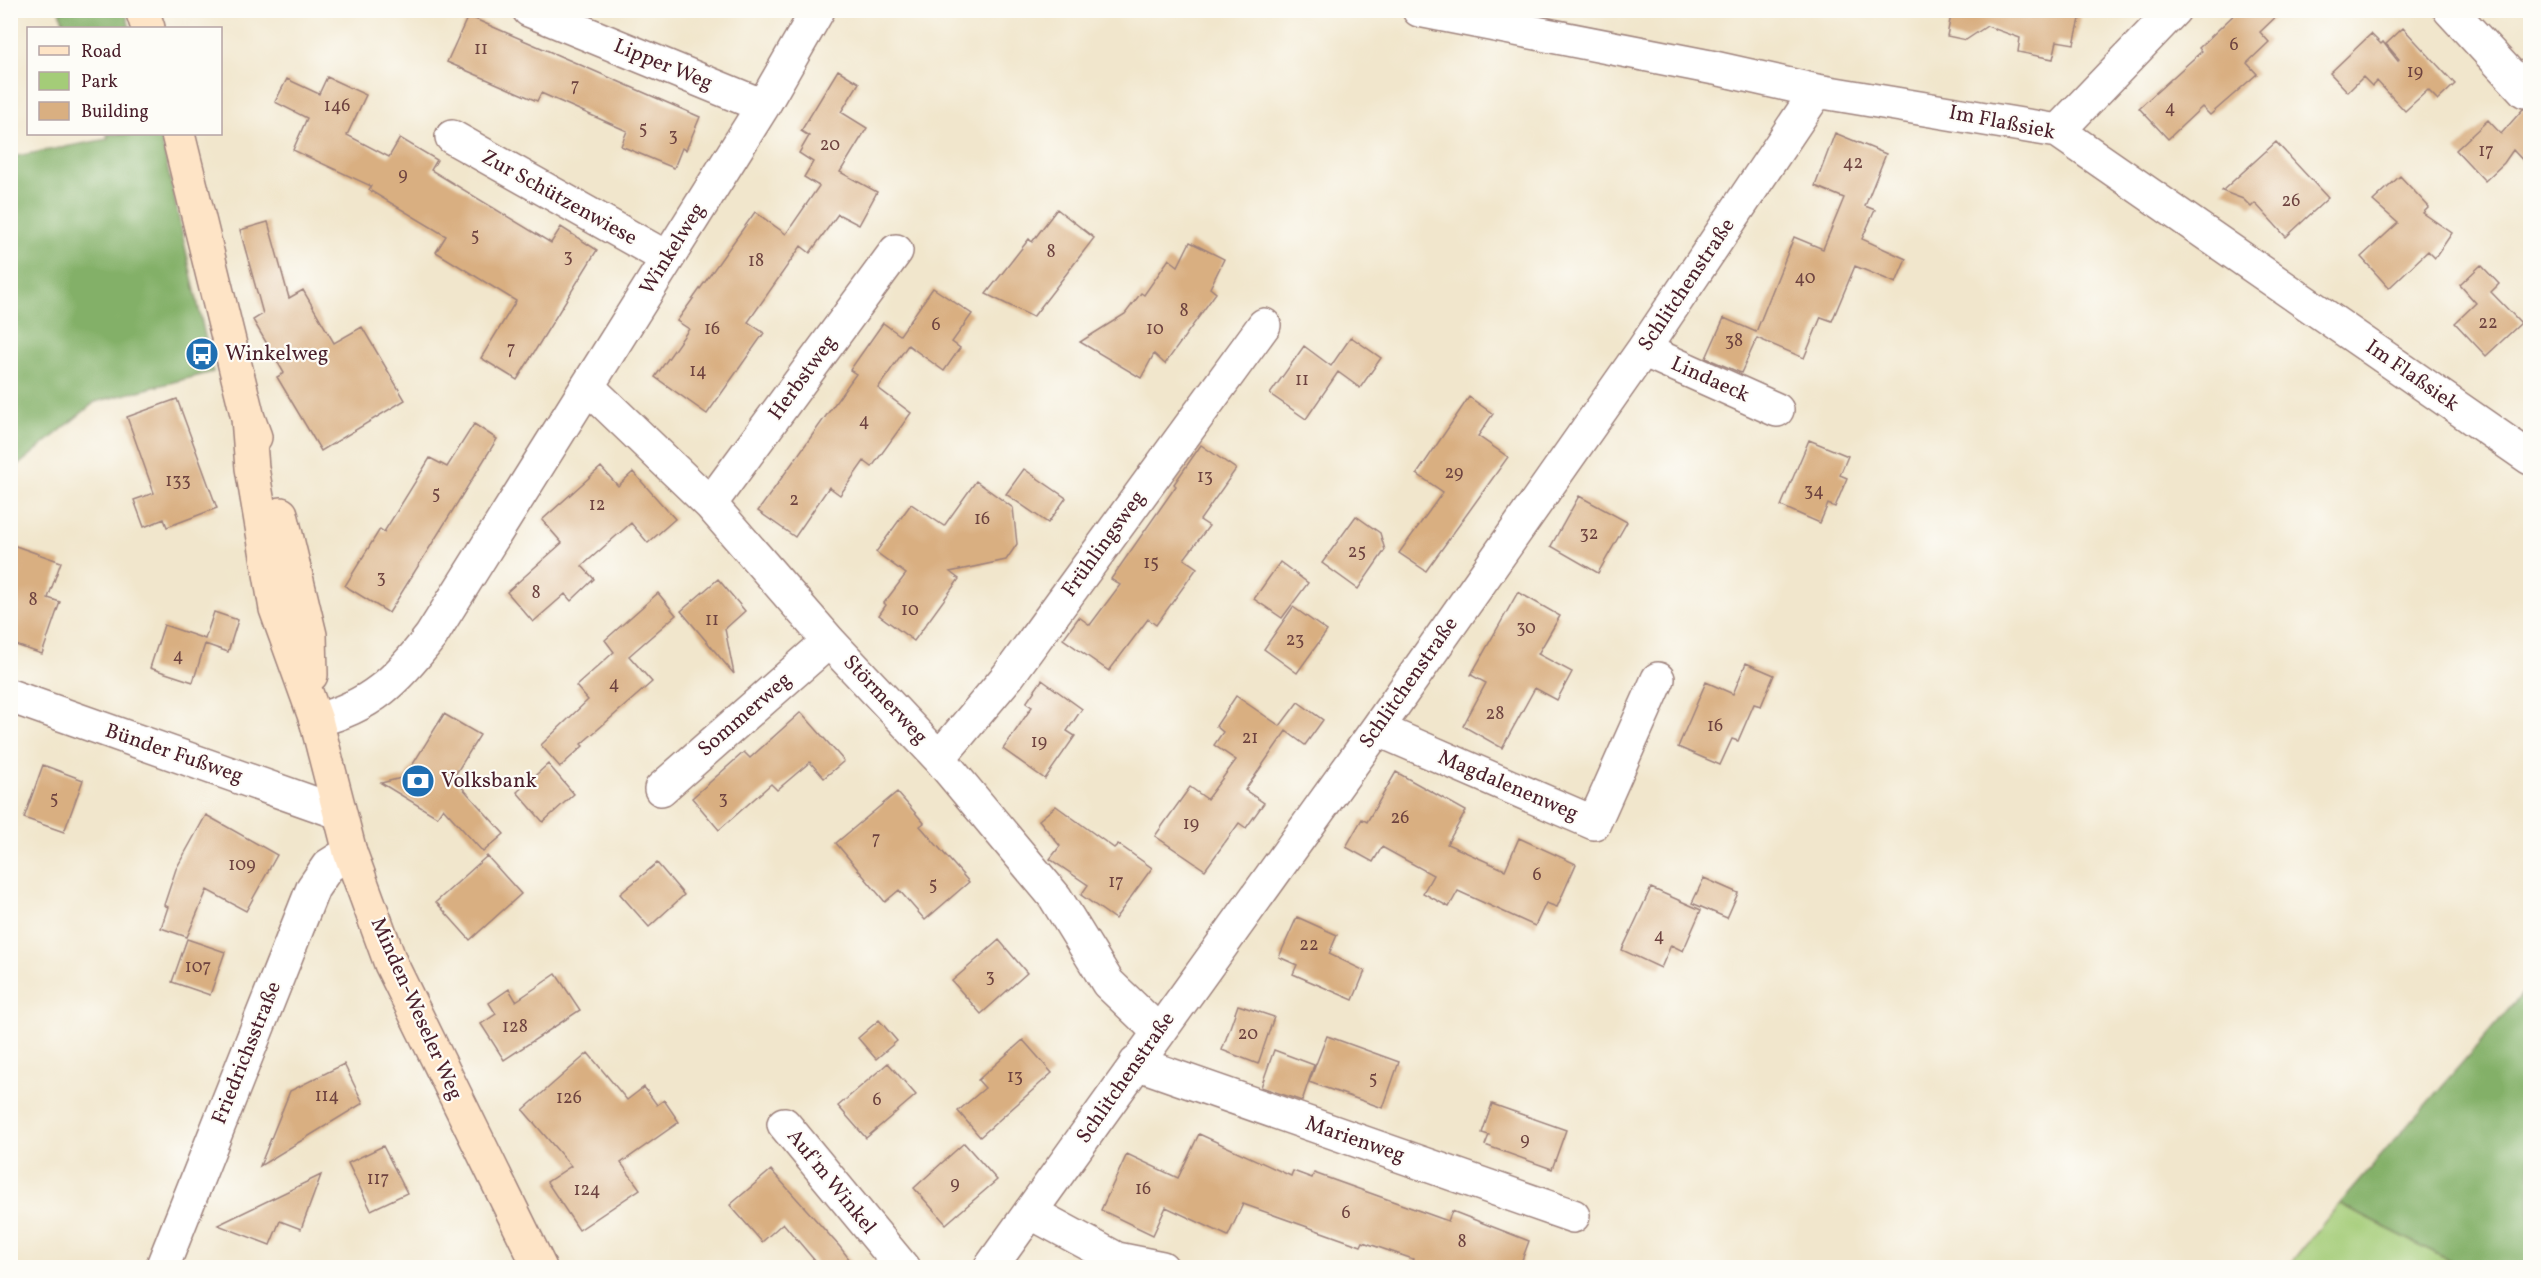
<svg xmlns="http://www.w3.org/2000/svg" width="2541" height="1278" viewBox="0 0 2541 1278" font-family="Vollkorn,serif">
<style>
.green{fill:#a4cc78;stroke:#777652;stroke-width:1.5}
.forest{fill:#83b068;stroke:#66684a;stroke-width:1.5}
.building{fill:#d9af81}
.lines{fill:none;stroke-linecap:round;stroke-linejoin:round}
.street-casing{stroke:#9e827c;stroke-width:36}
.secondary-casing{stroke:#9e827c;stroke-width:36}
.street{stroke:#fff;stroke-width:33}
.secondary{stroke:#fee4c6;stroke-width:33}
.labels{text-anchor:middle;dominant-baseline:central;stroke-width:4.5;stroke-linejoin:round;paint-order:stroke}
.number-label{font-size:18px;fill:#6e4340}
.street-label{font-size:21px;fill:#4a1f2b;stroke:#fdfcf7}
.poi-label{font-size:21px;fill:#4a1f2b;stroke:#fdfcf7;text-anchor:start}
</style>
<rect width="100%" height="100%" fill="#fdfcf7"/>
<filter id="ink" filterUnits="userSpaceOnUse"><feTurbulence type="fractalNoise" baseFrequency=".0167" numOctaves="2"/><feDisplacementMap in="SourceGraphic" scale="12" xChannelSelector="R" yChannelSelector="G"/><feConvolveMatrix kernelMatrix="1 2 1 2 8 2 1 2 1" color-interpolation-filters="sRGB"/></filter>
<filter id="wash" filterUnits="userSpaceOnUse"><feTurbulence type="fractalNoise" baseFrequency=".008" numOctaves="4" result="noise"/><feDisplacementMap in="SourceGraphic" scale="24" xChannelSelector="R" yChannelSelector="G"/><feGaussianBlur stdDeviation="1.35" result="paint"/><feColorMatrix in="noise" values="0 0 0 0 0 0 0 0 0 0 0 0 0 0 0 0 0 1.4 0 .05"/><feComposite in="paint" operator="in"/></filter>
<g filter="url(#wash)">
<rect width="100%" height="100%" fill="#f1e6cc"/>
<path class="green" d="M2339,1204L2463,1267H2288Z"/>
<path class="forest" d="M59,11H125L130,28H66Z
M107,134H160L213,372L95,402L11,471V157L108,139Z
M2530,985V1261L2524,1267H2463L2339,1204Z"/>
<g id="blocks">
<path class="building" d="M1952,10H2072V13L2081,15L2074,44L2057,41L2053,59L2018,52L2020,38L1987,26L1966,40L1947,36Z
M2239,10H2283L2260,32L2269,42L2247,63L2257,74L2210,115L2202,107L2168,139L2139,108L2202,51L2199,48Z
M468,16L700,117L686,150L682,148L674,168L621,146L627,131L541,93L537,101L447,62Z
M2403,28L2455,84L2438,100L2428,90L2405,111L2377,81L2372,86L2363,77L2348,92L2330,73L2371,34L2381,44L2383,42L2398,61L2399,59L2386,44Z
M838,70L859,83L841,112L867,128L840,172L877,192L859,225L838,214L810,253L801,246L748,322L764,333L707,414L655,377L689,329L677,321L755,212L786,234L819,186L804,177L813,162L799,153L809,136L801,131Z
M327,77L366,95L347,135L389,157L400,138L437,160L431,170L551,243L561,227L597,250L517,380L481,358L516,301L436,252L446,236L369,190L371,186L293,150L307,118L275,102L287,79L319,94Z
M2523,109H2530V168L2513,150L2504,163L2485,181L2456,150L2488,120L2501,134Z
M1835,133L1886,154L1865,206L1875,210L1862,239L1906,259L1896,283L1855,266L1832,321L1821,317L1804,358L1757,338L1741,373L1706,358L1724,318L1756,332L1794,237L1823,249L1844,198L1815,186Z
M2276,142L2328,198L2286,237L2255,203L2251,207L2243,199L2222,191Z
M2400,176L2429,207L2423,213L2452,233L2435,258L2428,251L2389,288L2361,257L2398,223L2373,201Z
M1057,209L1094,238L1033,317L986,294L1029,239L1032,242Z
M268,222L289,298L303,290L334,343L362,327L405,400L321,451L277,377L284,373L253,320L263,314L240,230Z
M1190,242L1224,259L1210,288L1216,293L1165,364L1154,354L1141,378L1080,342L1125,314L1141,293L1144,295L1169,259L1178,266Z
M2481,265L2499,284L2491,292L2521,323L2486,356L2455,323L2476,303L2460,285Z
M933,288L972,314L952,342L960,348L944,371L908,345L878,388L911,413L872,467L864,461L840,495L829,487L795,537L758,511L856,374L850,370L883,323L900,335Z
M1351,337L1381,358L1360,388L1338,372L1306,419L1270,394L1304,346L1331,366Z
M1469,397L1493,414L1478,436L1508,457L1426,571L1399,553L1443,492L1417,474Z
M177,399L217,508L167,527L164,519L144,527L134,500L154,493L127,417Z
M474,424L497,439L389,613L345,586L380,529L384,532L430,458L447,467Z
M1809,440L1848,456L1840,475L1847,478L1835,507L1828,504L1820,523L1781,506Z
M1201,445L1236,469L1200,520L1209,526L1184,559L1197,568L1156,625L1148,619L1109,671L1063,639L1079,617L1090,625L1120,585L1111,579L1176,486L1174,484Z
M601,467L618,486L633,472L675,519L648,543L631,523L582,566L594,579L571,601L565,594L533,622L507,592L562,543L542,520Z
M1024,469L1066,498L1048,523L1006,494Z
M976,481L1013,508L1017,544L1006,560L950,572L959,579L914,641L879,615L886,605L884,603L906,574L876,552L911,504L944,526Z
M1579,496L1627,522L1598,573L1551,546Z
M1356,516L1380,533L1385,550L1358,589L1322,563Z
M10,544L61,562L48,598L60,602L42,654L10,643Z
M1280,562L1308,583L1282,618L1254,599Z
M718,579L745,611L725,629L734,674L681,611Z
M1518,592L1560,616L1538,654L1572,672L1557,700L1535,688L1502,748L1463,726L1486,683L1471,675Z
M658,593L676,615L629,656L652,682L581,744L583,746L560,767L541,745L588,700L576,686L614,652L605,640Z
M1293,607L1327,631L1297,673L1264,649Z
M214,612L238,620L228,652L205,644L193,682L150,668L164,625L205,639Z
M1746,663L1774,675L1761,706L1754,704L1738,741L1732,739L1720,765L1678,747L1706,682L1733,694Z
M1042,680L1082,709L1067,731L1075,736L1045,779L1003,749L1032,707L1026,703Z
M1236,696L1280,726L1298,702L1323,720L1305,745L1286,731L1245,790L1264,803L1246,828L1239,823L1205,870L1155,836L1190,787L1207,799L1236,760L1214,745L1223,732L1216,726Z
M801,712L844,761L824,778L810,762L777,790L771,784L719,830L692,798L744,752L750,758Z
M444,714L480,735L455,775L461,778L458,783L504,834L483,852L443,808L437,817L381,783L405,777Z
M548,764L574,794L543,822L517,792Z
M43,765L83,780L64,832L24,818Z
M1396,772L1466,811L1447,844L1505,870L1519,838L1576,864L1557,907L1546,903L1535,926L1458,891L1449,907L1423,893L1433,875L1382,847L1373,862L1346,847L1362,819L1367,822Z
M897,792L924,823L920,826L969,882L925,920L899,890L885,902L836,843Z
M1056,806L1114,848L1118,844L1152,868L1115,919L1081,895L1088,885L1050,859L1060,846L1039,820Z
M206,815L277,855L246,911L207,890L187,937L161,928L168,907L164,905L176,869Z
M487,856L521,894L470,940L436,902Z
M657,863L684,895L649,927L620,894Z
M1704,878L1738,893L1727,918L1692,903Z
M1651,888L1701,910L1683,951L1671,945L1661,968L1622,950Z
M1297,917L1337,935L1329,954L1365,971L1353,1000L1293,974L1297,965L1279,957Z
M187,939L225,952L210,995L172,982Z
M999,940L1027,973L981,1014L952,981Z
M556,974L580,1010L504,1060L481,1024L496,1014L489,1003L509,989L516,1001Z
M1238,1005L1274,1017L1258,1064L1222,1050Z
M879,1020L897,1041L876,1059L858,1038Z
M1327,1036L1399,1062L1383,1108L1309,1082Z
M1023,1040L1052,1073L980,1137L958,1111L985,1088L978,1080Z
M1274,1050L1314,1065L1302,1101L1261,1087Z
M588,1053L627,1100L644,1087L657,1105L664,1100L679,1122L621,1163L640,1189L579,1230L547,1182L571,1166L523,1110Z
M888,1063L916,1095L866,1138L838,1106Z
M344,1064L363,1103L260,1166L290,1091Z
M1492,1104L1566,1130L1552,1169L1485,1145L1489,1135L1482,1133Z
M1199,1134L1291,1176L1293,1171L1312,1178L1314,1173L1448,1221L1452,1211L1529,1241L1519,1268H1410L1413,1259L1363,1242L1361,1246L1243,1204L1228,1236L1166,1207L1153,1235L1101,1210L1127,1154L1178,1178Z
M964,1143L997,1180L946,1224L914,1188Z
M383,1146L407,1193L371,1210L348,1163Z
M771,1170L840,1247L856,1268H821L783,1223L762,1242L730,1205Z
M321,1175L301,1229L280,1221L270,1245L218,1225Z"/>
</g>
</g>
<g filter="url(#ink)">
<use href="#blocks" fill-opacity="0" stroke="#9e827c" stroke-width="1.5"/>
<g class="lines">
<defs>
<path id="street" d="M529,10L763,106
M1419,10L1715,68L1817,91L2058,131L2530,458
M2450,10L2525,91L2530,86
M2058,131L2174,10
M452,137L667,258
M1643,350L1777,410
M588,387L710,504L829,641L939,758L1055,897L1108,983L1158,1031
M710,504L896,251
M10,696L338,812
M316,720C371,707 398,679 431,636L763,106L818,10
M1377,729L1594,823L1658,679
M939,758L1008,676L1264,325
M661,789L829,641
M1136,1063L1573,1216
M784,1124L903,1268
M1030,1212L1117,1259L1162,1268
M162,1268L313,888L328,866L350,852
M990,1268L1377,729L1643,350L1817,91"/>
<path id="secondary" d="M142,10L148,28
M178,134L248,418L255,437
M248,418L252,468L276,609L316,720L350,852L391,964L540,1268
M281,514L310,635L311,675"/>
</defs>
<use href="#street" class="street-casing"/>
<use href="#secondary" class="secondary-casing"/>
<use href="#street" class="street"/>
<use href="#secondary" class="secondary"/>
</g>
</g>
<defs>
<symbol id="bus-disc" viewBox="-11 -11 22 22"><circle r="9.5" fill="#1f6fb2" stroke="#fdfcf7"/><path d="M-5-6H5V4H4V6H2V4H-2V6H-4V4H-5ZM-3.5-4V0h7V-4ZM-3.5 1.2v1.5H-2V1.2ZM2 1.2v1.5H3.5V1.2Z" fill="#fff"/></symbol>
<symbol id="bank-disc" viewBox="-11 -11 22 22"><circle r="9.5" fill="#1f6fb2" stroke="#fdfcf7"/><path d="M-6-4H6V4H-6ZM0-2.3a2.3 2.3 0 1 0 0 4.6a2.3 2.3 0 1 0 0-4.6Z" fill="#fff"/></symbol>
</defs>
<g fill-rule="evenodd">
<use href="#bus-disc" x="183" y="335" width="38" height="38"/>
<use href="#bank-disc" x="399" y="762" width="38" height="38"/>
</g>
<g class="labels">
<g class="number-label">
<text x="2234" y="45">6</text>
<text x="481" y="49">11</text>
<text x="2415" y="72">19</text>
<text x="575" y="86">7</text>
<text x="337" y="106">146</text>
<text x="2170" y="108">4</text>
<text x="643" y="129">5</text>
<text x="673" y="136">3</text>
<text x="830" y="145">20</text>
<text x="2486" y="151">17</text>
<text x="1853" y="163">42</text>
<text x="403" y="175">9</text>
<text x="2291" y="201">26</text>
<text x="475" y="236">5</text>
<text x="1051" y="252">8</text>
<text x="568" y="257">3</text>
<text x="756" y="261">18</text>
<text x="1805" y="278">40</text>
<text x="1184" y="311">8</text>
<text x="2488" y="323">22</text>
<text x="936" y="325">6</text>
<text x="712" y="329">16</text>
<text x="1155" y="329">10</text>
<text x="1734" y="341">38</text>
<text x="511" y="349">7</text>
<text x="698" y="371">14</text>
<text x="1302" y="380">11</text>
<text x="864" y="421">4</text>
<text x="1454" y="473">29</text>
<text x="1205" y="477">13</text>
<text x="178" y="481">133</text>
<text x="1814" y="491">34</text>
<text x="436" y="494">5</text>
<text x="794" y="500">2</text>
<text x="597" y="505">12</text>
<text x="982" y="519">16</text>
<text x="1589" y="534">32</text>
<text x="1357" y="552">25</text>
<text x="1151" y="563">15</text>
<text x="381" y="578">3</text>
<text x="536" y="593">8</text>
<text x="33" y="600">8</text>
<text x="910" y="610">10</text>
<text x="712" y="620">11</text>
<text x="1526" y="628">30</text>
<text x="1295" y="640">23</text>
<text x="178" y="656">4</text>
<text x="614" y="684">4</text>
<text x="1495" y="714">28</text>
<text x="1715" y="726">16</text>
<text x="1250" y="738">21</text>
<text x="1039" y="742">19</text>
<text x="54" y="799">5</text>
<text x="723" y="799">3</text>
<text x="1400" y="818">26</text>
<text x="1191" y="824">19</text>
<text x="876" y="839">7</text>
<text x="242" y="865">109</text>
<text x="1537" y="875">6</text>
<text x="1116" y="882">17</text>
<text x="933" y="885">5</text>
<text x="1659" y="936">4</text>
<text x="1309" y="945">22</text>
<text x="198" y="967">107</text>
<text x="990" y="977">3</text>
<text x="515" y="1027">128</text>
<text x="1248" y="1034">20</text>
<text x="1015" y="1077">13</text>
<text x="1373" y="1079">5</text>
<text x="327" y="1096">114</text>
<text x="569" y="1098">126</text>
<text x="877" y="1100">6</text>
<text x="1525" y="1140">9</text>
<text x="378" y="1179">117</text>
<text x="955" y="1184">9</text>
<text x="1143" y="1189">16</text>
<text x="587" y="1190">124</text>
<text x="1346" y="1213">6</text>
<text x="1462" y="1242">8</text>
</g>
<g class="street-label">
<text transform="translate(663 65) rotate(22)">Lipper Weg</text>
<text transform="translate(2002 123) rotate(11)">Im Flaßsiek</text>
<text transform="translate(559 198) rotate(29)">Zur Schützenwiese</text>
<text transform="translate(673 249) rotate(-58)">Winkelweg</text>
<text transform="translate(1687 285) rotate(-56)">Schlitchenstraße</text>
<text transform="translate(2412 376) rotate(35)">Im Flaßsiek</text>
<text transform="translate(803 378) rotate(-54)">Herbstweg</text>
<text transform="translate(1710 380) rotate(24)">Lindaeck</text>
<text transform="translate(1104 544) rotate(-54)">Frühlingsweg</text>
<text transform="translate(1409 683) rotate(-55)">Schlitchenstraße</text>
<text transform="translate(885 700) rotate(47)">Störmerweg</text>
<text transform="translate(745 715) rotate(-41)">Sommerweg</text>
<text transform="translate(174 754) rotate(19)">Bünder Fußweg</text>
<text transform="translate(1508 786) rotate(23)">Magdalenenweg</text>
<text transform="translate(416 1009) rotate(66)">Minden-Weseler Weg</text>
<text transform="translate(247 1053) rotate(-68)">Friedrichsstraße</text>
<text transform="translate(1126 1078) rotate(-55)">Schlitchenstraße</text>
<text transform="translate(1355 1140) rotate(19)">Marienweg</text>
<text transform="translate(831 1182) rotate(51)">Auf'm Winkel</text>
</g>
<g class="poi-label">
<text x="225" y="354">Winkelweg</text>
<text x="441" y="781">Volksbank</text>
</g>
</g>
<rect width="2541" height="1278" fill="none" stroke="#fdfcf7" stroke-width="36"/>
<rect x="27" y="27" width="195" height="108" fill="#fdfcf7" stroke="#b5a4a5" stroke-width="1.5"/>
<rect x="39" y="46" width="30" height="9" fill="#fee4c6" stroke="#b5a4a5" stroke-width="1.5"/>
<text x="81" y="57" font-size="18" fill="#4a1f2b">Road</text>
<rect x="39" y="72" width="30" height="18" fill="#a4cc78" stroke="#b5a4a5" stroke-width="1.5"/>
<text x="81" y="87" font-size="18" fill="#4a1f2b">Park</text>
<rect x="39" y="102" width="30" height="18" fill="#d9af81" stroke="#b5a4a5" stroke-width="1.5"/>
<text x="81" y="117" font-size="18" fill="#4a1f2b">Building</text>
</svg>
